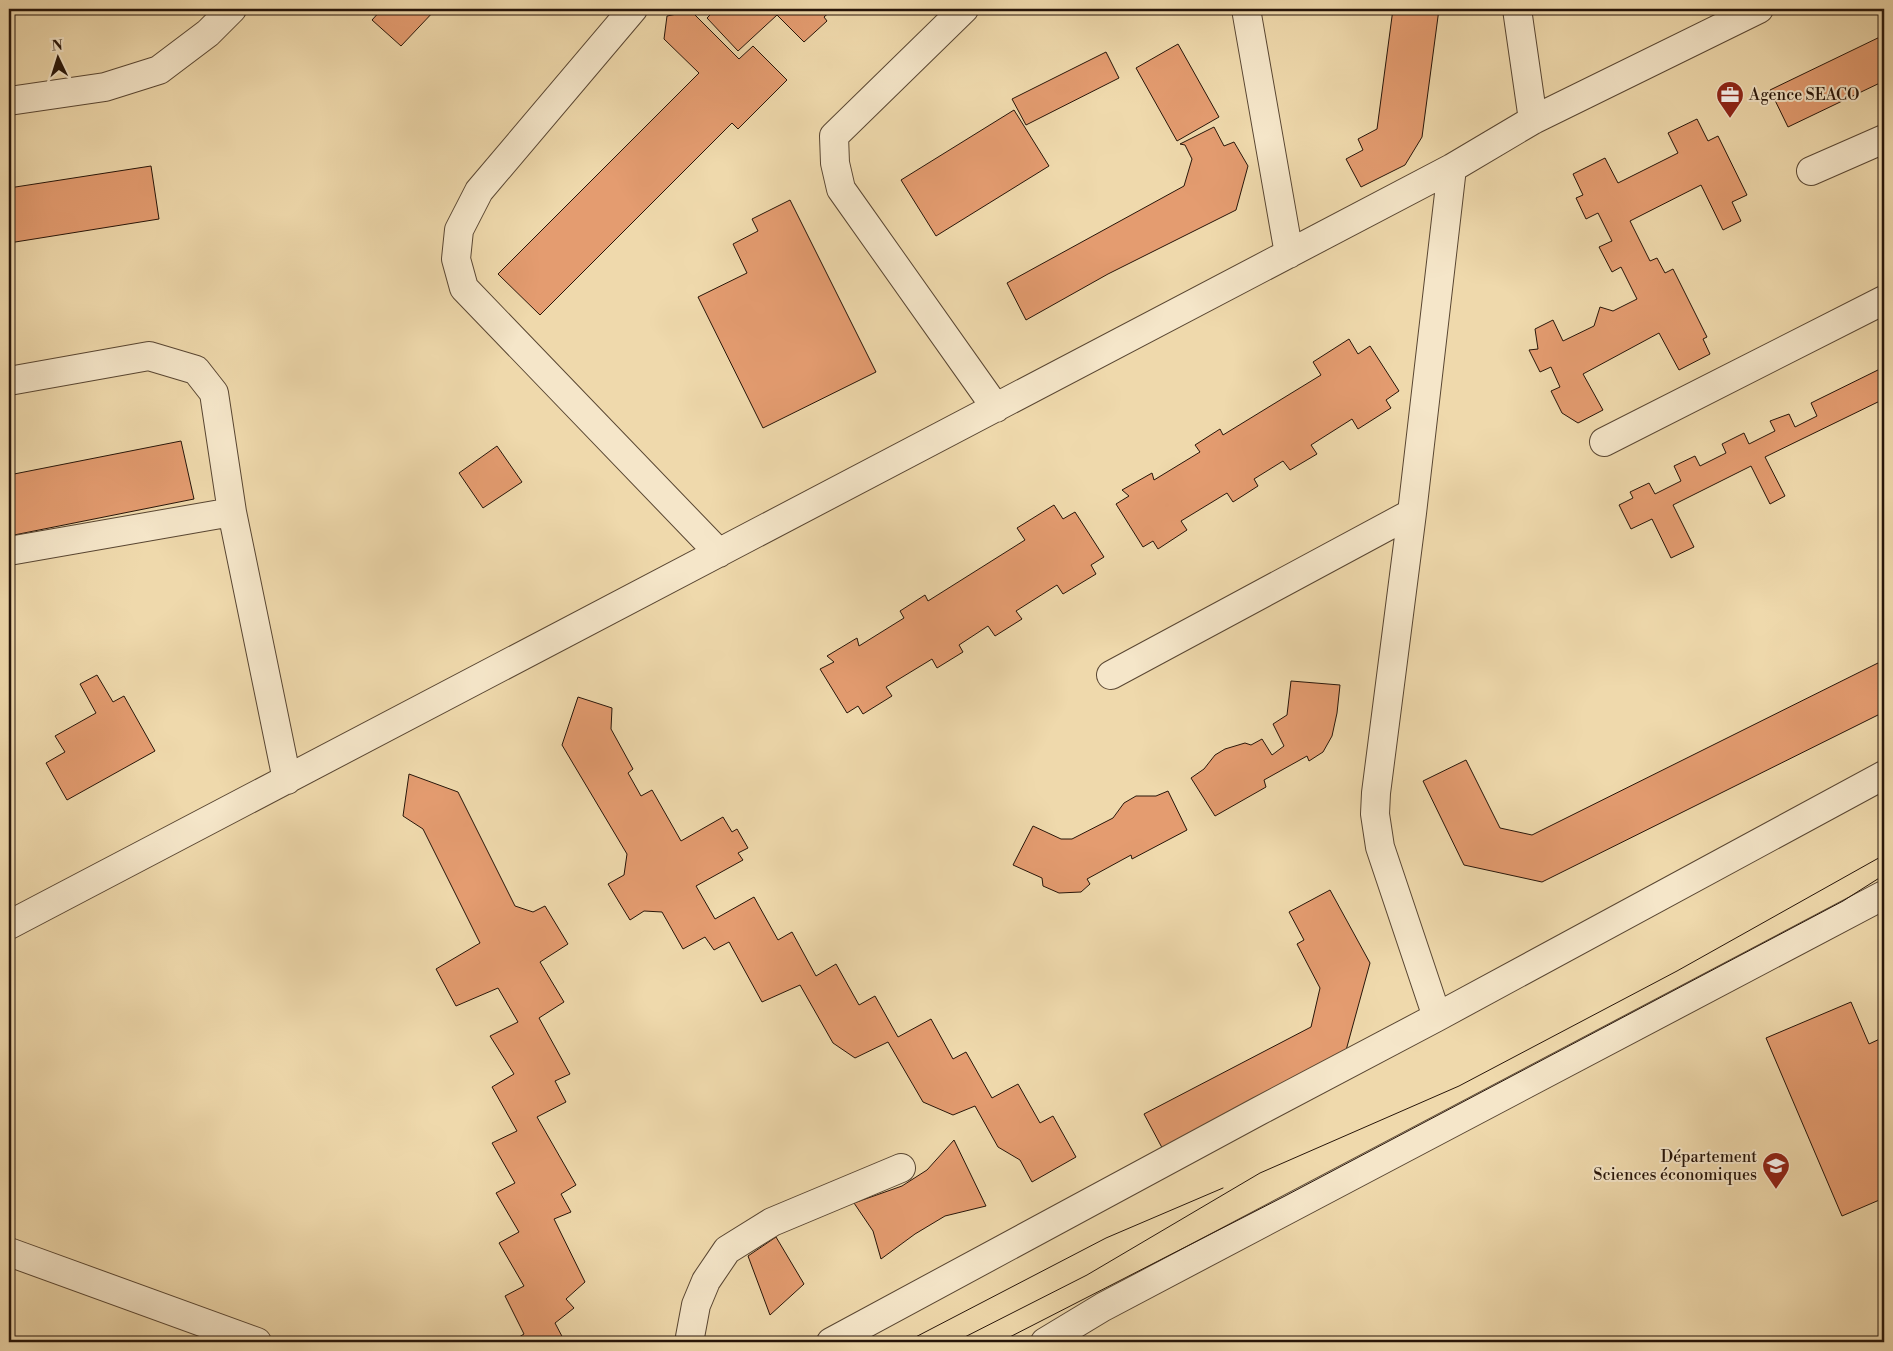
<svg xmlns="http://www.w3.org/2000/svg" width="1893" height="1351" viewBox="0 0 1893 1351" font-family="'Libre Bodoni',serif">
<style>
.building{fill:#e49c70;stroke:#271509}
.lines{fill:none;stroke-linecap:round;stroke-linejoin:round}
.minor-casing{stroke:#594632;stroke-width:30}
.minor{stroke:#f5e6c9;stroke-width:28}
.tram{stroke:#271509;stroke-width:1}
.labels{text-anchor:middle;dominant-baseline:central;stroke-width:4;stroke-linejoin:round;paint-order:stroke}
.poi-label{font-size:16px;fill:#271509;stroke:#f5e6c9;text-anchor:start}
</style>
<rect width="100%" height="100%" fill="#efd9ac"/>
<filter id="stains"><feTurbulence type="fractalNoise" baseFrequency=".004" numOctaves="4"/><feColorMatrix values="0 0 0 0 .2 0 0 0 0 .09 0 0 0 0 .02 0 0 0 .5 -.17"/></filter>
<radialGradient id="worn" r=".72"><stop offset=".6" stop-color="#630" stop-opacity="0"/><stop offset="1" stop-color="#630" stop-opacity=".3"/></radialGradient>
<path class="building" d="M382,9H436L401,46L372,20Z
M716,9H831L832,10L824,17L827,21L804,42L777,15L738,51L707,18Z
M1393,9H1439L1422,137L1405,165L1361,187L1346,159L1363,150L1358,139L1377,129Z
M691,11L739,59L753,46L787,80L738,129L732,123L540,315L498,274L699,73L664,39L667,16Z
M1884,35V81L1788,127L1770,90Z
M1178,44L1219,117L1177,141L1136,68Z
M1106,52L1119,78L1026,125L1012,99Z
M1014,110L1049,166L936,236L901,180Z
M1697,119L1708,141L1718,136L1747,195L1732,202L1741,221L1723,230L1701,185L1630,221L1650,261L1657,258L1665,273L1673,269L1707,337L1703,339L1710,354L1679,370L1659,333L1583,374L1603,410L1578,423L1562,413L1551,391L1560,387L1551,367L1540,372L1529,350L1538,349L1535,329L1553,320L1563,341L1594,326L1600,307L1613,311L1637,299L1621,267L1612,272L1599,247L1612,241L1598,213L1586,219L1576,198L1583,195L1573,174L1605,158L1618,183L1678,153L1668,133Z
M1214,127L1224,146L1234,142L1248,166L1236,210L1108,274L1026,320L1007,283L1184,186L1192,159L1185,145L1180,144Z
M151,166L159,219L9,243V188Z
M790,200L876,372L763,428L698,297L747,273L733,244L758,231L752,219Z
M1349,339L1358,354L1370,346L1399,391L1386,400L1391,408L1358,429L1352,419L1311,445L1317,454L1290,470L1283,461L1254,479L1258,486L1233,502L1227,493L1181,521L1187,530L1158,549L1153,541L1143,547L1116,504L1129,496L1122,490L1152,473L1154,480L1200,452L1195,445L1220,429L1223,435L1321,375L1313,362Z
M1884,367V399L1765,457L1785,496L1770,504L1751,466L1673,505L1694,547L1671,558L1652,519L1631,529L1619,505L1633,498L1630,492L1649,483L1655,494L1681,481L1674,466L1695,456L1700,466L1726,453L1722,444L1744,433L1749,444L1775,431L1770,421L1789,414L1795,427L1817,416L1811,403Z
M181,441L194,499L9,536V475Z
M497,446L522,482L483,508L459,473Z
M1054,505L1063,519L1075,512L1104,557L1091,565L1096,574L1063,594L1057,585L1016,611L1022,619L995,636L988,626L959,645L963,652L937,668L932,659L886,687L892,696L863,714L858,706L847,713L820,669L834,662L827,656L857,638L859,646L904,618L900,611L925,595L928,601L1025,540L1017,528Z
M1884,660V712L1542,882L1464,865L1423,781L1466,760L1500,828L1532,835Z
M97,675L113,702L124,696L155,751L67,800L46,763L65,752L55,736L96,713L80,684Z
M1291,681L1340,685L1337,713L1332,736L1323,752L1309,761L1307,756L1264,780L1266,787L1215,816L1191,778L1204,769L1215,755L1225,749L1245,743L1251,745L1262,739L1272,755L1284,746L1273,724L1287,715Z
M578,697L612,708L611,729L633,769L628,773L641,796L652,790L681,841L723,817L732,832L737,829L748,848L738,853L743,860L696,886L715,919L754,897L778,940L792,932L816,976L836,964L859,1005L875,996L898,1037L931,1019L953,1059L966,1052L992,1098L1018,1084L1040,1123L1053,1116L1076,1157L1032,1182L1020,1160L998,1147L975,1106L953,1115L923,1102L888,1042L855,1058L833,1043L800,985L762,1002L729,942L714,950L705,937L683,949L662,912L644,911L630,920L608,884L624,875L627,854L562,745Z
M409,774L458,792L515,906L533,912L545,906L568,944L540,962L564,1002L539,1018L570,1074L555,1081L566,1102L537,1117L576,1185L561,1194L571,1212L554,1219L585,1282L566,1299L574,1308L555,1323L565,1342H511L524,1334L505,1296L524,1286L499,1243L519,1232L496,1193L515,1183L492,1143L517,1131L492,1087L514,1074L490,1036L518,1022L498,988L456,1006L436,969L480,943L423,829L403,816Z
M1168,791L1187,830L1132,859L1131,855L1087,879L1090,884L1081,892L1059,893L1043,886L1042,878L1013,865L1033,826L1061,839H1072L1113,818L1124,803L1136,796H1156Z
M1330,890L1370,963L1342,1065L1167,1157L1144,1114L1311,1027L1320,988L1297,944L1304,940L1289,912Z
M1851,1002L1869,1044L1884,1037V1198L1842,1216L1766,1038Z
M954,1140L986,1206L945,1216L915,1234L881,1259L873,1231L854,1203L902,1186L927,1170Z
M776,1237L804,1284L770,1315L748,1256Z"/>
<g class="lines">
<defs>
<path id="minor" d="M633,9L479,191L459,230L456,259L464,288L719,553
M964,9L834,136L835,163L841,189L996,408
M1246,9L1289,254
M1517,9L1533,120
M9,101L105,87L159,70L208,33L232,9
M1811,171L1884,139
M9,381L149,356L196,370L214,393L232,512
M1604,442L1884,300
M9,551L232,512L287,780
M1111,675L1412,513
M9,925L1452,168L1533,120L1759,9
M1437,1017L1380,847L1375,814L1376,793L1412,513L1452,168
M9,1252L257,1342
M691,1342L690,1337L696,1305L706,1281L727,1250L772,1222L901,1168
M831,1342L1259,1111L1437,1017L1884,775
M1045,1342L1103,1307L1884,895"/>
</defs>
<use href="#minor" class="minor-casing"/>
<use href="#minor" class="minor"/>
<path class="tram" d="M906,1342L1106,1238L1223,1188
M955,1342L1087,1275L1260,1173L1459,1086L1677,971L1884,855
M1000,1342L1285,1196L1843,901L1884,875"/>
</g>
<defs>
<symbol id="office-pin" viewBox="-11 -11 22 30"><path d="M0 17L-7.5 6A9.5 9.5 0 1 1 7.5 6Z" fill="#8f2418" stroke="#f5e6c9"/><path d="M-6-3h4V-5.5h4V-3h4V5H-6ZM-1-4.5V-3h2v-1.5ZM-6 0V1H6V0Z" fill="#fff"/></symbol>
<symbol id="university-pin" viewBox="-11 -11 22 30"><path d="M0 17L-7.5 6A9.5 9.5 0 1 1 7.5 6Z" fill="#8f2418" stroke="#f5e6c9"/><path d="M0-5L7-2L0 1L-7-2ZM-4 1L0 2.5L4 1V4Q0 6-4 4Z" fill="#fff"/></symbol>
</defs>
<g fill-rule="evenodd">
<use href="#office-pin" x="1714" y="79" width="32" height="43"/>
<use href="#university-pin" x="1760" y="1150" width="32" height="43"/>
</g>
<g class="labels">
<g class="poi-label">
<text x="1749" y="95">Agence SEACO</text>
<text x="1757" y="1157" text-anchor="end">Département<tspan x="1757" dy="18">Sciences économiques</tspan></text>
</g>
</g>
<rect width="1893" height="1351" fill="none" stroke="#efd9ac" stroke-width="30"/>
<rect x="10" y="10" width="1873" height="1331" fill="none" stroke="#271509" stroke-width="2.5"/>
<rect x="15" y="15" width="1863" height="1321" fill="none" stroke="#271509"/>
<g transform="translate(58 58) rotate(356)" stroke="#f5e6c9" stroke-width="4" paint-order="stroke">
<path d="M0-4L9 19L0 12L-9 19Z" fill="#271509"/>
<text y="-8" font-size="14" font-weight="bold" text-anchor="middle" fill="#271509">N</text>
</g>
<rect width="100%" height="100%" filter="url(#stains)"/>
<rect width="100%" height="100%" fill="url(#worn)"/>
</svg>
